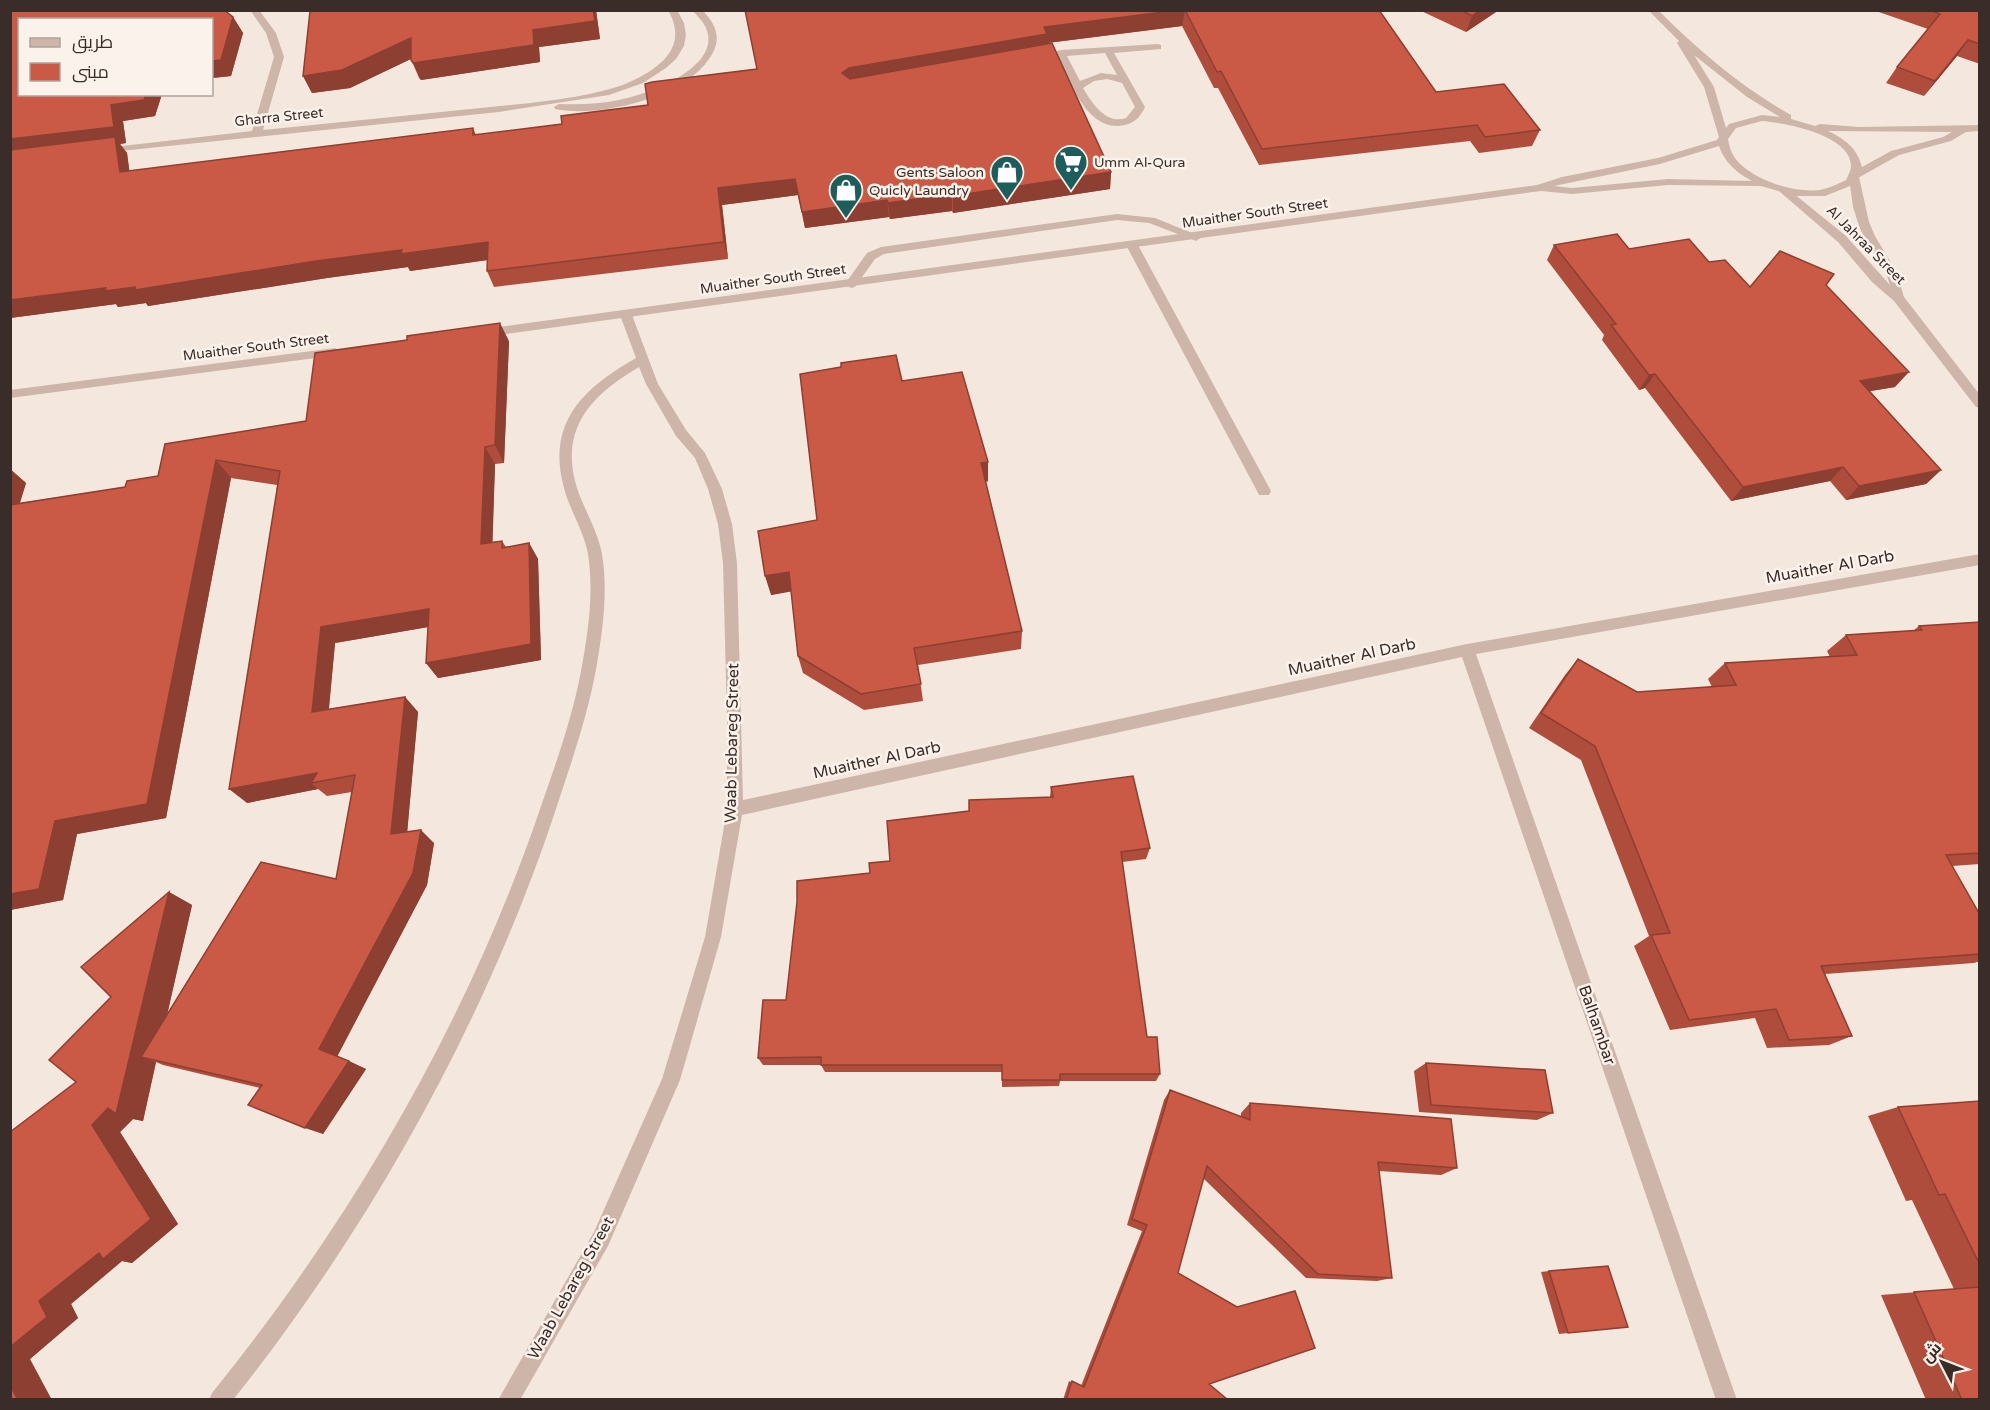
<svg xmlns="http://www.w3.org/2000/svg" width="1990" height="1410" viewBox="0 0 1990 1410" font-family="'Varela Round',Cairo,sans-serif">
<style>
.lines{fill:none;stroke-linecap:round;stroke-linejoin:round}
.service{fill:#cdb6a9;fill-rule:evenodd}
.minor{fill:#cdb6a9;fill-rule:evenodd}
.tertiary{fill:#cdb6a9;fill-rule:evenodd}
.wall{fill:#ae4d3c}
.shaded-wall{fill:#8d3f31}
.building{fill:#ca5a46;stroke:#8d3f31;stroke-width:1.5}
.labels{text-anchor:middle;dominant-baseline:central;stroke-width:5;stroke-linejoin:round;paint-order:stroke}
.far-street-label{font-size:14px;fill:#3a2d29;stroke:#fbf2eb}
.far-poi-label{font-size:14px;fill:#3a2d29;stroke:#fbf2eb;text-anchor:start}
.street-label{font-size:16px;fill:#3a2d29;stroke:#fbf2eb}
</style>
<rect width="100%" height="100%" fill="#f4e8de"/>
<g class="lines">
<path class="service" d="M1158,44L1161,45V49L1114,53L1145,107C1141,116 1135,123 1125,125C1088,134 1070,82 1058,56L1039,60L1034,57L1061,50ZM1105,53L1117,75L1101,73L1080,81L1067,56ZM1107,79L1122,83L1135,107L1126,118C1106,125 1092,103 1083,88L1094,81Z
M1117,214L1155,218L1202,237L1196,241L1149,223L1117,220L884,254L875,259L855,287L851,288L845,284L867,253L881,247Z
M1132,241L1138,245L1271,491L1269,495H1259L1257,491L1126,245Z"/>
<path class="minor" d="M250,10H259L276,33L284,57L263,130C339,122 415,115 490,107C531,103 588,98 625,84C658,70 690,48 668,10H677L684,23L686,35L684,46L676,59L666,68L643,83L609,95L499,112L101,153V149L105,148L252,131L274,57L266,33Z
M692,10H702C718,26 722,41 709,59C683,98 599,118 555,109L554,107L559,104C579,105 599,104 619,100C646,95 723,68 706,28C703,21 697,16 692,10Z
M1854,174L1859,177L1869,222L1875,236L1897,273L1904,297L1980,395V408L1976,407L1894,301L1872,282L1838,242L1779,191L1784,188L1788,189L1846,236L1890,285L1886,273L1860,229L1853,207L1849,177Z
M626,311L632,315L658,384L686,430L705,453L722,489L732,524L737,563L743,800L1467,644L1980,554V565L1476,654L1737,1400H1716L1462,657L742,815L721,937L680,1080L608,1246L520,1400H498L594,1232L662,1079L705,937L727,809V720L723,563L718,524L708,489L695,458L676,436L646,384L639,367C588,397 557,432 579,494C587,514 598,533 602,554C608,590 603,628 597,664C588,716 570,766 554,815C484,1024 370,1228 233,1400H209L212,1393C352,1220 467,1022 539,812C555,766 572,719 581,671C588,633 594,593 588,554C584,531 570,511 564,488C546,423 583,388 636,358L620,315Z"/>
<path class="tertiary" d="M1648,10H1658C1698,50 1741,87 1791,115V119L1815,126L1820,124L1859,127L1980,125V131L1966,132L1951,141L1899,155L1858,178L1855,184L1825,196H1796L1761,186L1668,185L1572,194L1541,191L484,337L478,333L484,329L1537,185L1562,177L1658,158L1717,140L1719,137L1704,87L1677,43L1679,41ZM1694,55L1747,97L1780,117L1762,115L1729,124L1726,128L1714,87ZM1762,121C1785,123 1851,135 1851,166C1851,170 1848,176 1846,180C1839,183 1832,187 1824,189C1798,196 1744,178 1732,153C1730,149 1729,144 1728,139L1736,128ZM1828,131L1952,132L1943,137L1891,151L1862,167C1857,148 1845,139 1828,131ZM1719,146C1724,162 1737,173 1752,181L1668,179L1572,188L1554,186L1660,164Z
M335,348L341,352L339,355L10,398V390Z"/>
</g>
<path class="wall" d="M10,10H224L233,17L243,33L231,76L212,78V20H20V94H162L155,116L123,121L126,143L120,144L127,153L129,171L473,128L476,135L562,124L561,116L648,105L645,84L652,82L757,69L745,10H1379L1436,92L1504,84L1540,130L1532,146L1479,153L1470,141L1259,165L1218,88H1214L1182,26L1047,43H1052L1111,172L1110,189L953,213L952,211L890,219L889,217L805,228L798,195L722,205L728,259L494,287L487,271V260L410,271L408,267L327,278L148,306L146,303L118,307L116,304L10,318Z
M317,10H596L600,39L539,47L540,62L421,80L419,78L411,59L350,88L312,93L303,76Z
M1419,10H1499L1466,32Z
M1873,10H1980V64L1957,56L1924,96L1886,83L1897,67L1928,29Z
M1554,245L1629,249L1709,262L1750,287L1826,285L1895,387L1870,391L1941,470L1926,484L1846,500L1830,481L1731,501L1645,388L1639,390L1602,340L1604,335L1547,260Z
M509,341L504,463L495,464L492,542L502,541L506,547L529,543L538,559L541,660L438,678L426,663L428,627L335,643L329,709L405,697L418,712L407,832L434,843L427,885L337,1056L366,1069L323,1134L260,1088L163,1065L156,1062L143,1121L133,1119L120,1132L178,1224L132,1263L122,1261L71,1304L78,1318L30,1359L10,1400L76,1082L111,997L169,892L192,905L167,1014L336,879L352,792L327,796L318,789L247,803L277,485L231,478L166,818L77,834L63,900L10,910V469L26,483L20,503L125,487L158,476L306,421Z
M902,381L988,462V481L986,482L1022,631L1021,649L918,665L923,701L864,710L803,673L798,656L791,591L771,595Z
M1980,622V864L1952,866L1980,915V961L1974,963L1825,974L1852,1036L1829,1045L1767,1048L1755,1018L1670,1030L1634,946L1649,936L1581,760L1529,728L1565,675L1578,659L1637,692L1712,687L1708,679L1725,663L1830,657L1827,651L1846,635L1913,631L1919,626Z
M1051,787L1150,848L1146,859L1122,862L1147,1037L1160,1074L1156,1081H1060L1059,1086L1002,1087V1072H825L821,1065H763L758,1058L786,1000L870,873L890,861L969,811L1050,797Z
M1426,1063L1553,1113L1537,1120L1419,1112L1414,1071Z
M1170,1090L1241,1117V1113L1250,1103L1457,1168L1441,1175L1379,1171L1392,1278L1377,1281L1306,1278L1203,1178L1178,1273L1209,1384L1228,1400H1063L1069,1381L1081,1386L1142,1231L1127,1225L1164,1100Z
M1980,1101V1400H1926L1881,1295L1954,1289L1912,1200L1906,1201L1868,1116L1898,1107Z
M1549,1271L1568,1333L1559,1334L1541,1272Z"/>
<path class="shaded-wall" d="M593,10H596L600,39L539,47L540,62L421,80L413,63L533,30Z
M1179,10H1185L1182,26L1047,43V50L851,85L842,73L849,68L1044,27Z
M1480,10H1499L1466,32L1472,16Z
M233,17L243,33L231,76L212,78V61Z
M411,38L419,55L350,88L312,93L303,76Z
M1968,40L1957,56L1924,96L1935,81Z
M146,94H162L155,116L123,121L126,143L120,144L127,153L132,189L10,158V139L111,105Z
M1111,172L1110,189L953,213V196Z
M795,179L798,195L722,205L728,259L724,242L718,188Z
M952,194V211L890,219L888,203Z
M887,200L889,217L805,228L802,212Z
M488,242L495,259L410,271L408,267L327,278L148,306L146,303L118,307L116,304L10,318V300L402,250Z
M500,323L509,341L504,463L495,445Z
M1909,372L1895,387L1847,395L1860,381Z
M1655,374L1645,388L1639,390L1649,375Z
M485,447L495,464L492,561L481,544Z
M216,460L231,478L166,818L77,834L63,900L10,910V894L55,821Z
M988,462V481L982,483L981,463Z
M1843,467L1830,481L1731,501L1743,487Z
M10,469L26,483L13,524L10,523Z
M1941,470L1926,484L1846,500L1859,486Z
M529,543L538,559L541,660L438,678L426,663Z
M789,572L794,591L771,595L765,576Z
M429,609L440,625L335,643L327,726L312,712L321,627Z
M405,697L418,712L406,846L391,834Z
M317,773L311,783L318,789L247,803L229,789Z
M421,830L434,843L427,885L337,1057L319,1049Z
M169,892L192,905L157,1060L141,1057L156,1062L143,1121L133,1119L120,1132L178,1224L132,1263L122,1261L71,1304L78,1318L30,1359L52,1400H18L10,1385V1347L39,1301L92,1125Z
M349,1061L366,1069L323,1134L305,1128Z"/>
<path class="building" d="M10,10H224L233,17L221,60L212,61V20H20V94H146L144,100L111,105L114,127L10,139Z
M317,10H593L595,21L533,30L534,45L413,63L411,60V38L342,70L303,76L310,11Z
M745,10H1179L1044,27L1047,34L849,68L842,73L850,79L1052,43L1111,172L953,196L952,194L888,203L887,200L802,212L795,179L718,188L724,242L487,271L488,242L401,254L402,250L316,261L135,290V287L105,291L106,288L10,300V150L115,137L120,172L473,128V135L562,124L561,116L648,105L645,84L652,82L757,69Z
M1185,10H1379L1436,92L1504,84L1540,130L1485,137L1477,125L1262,149L1221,71L1217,72Z
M1461,10H1480L1472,16Z
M1930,10H1980V44L1968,40L1935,81L1897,67L1940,14Z
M1617,234L1629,249L1689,239L1709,262L1725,260L1750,287L1780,251L1834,274L1826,285L1909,372L1860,381L1941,470L1859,486L1843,467L1743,487L1655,374L1649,375L1611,325L1616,324L1554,245Z
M500,323L495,445L485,447L481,544L502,541V548L529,543L531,644L426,663L429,609L321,627L312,712L405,697L391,834L421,830L413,873L319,1049L349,1061L305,1128L248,1105L262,1085L141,1057L261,862L336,879L355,775L311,783L317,773L229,789L280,471L216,460L147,804L55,821L39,889L10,894V505L125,487L127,481L158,476L165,444L306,421L315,353L407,340V336Z
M896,355L902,381L962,372L988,462L981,463L1022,631L914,648L921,684L861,694L798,656L789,572L765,576L758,531L817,520L800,374L841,367V363Z
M1980,622V853L1946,855L1980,915V954L1821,966L1852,1036L1789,1040L1776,1009L1689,1020L1651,935L1670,933L1595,746L1541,713L1578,659L1637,692L1736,685L1725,663L1857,655L1846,635L1922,630L1919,626Z
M1133,776L1150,848L1121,852L1147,1037H1157L1160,1074H1060V1080H1002V1065H821V1057L758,1058L763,1000H786L797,902V881L870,873L869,863L890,861L887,821L969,811V800L1053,797L1051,787Z
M169,892L116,1114L108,1108L92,1125L151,1219L103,1259L99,1253L39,1301L47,1317L10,1347V1132L76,1082L49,1060L111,997L81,967Z
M1426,1063L1545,1070L1553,1113L1431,1105Z
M1170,1090L1250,1120V1103L1451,1119L1457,1168L1378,1162L1392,1278L1318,1274L1207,1166L1178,1273L1237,1307L1295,1291L1315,1348L1209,1384L1228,1400H1066L1072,1381L1084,1387L1147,1225L1132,1219Z
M1980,1101V1265L1945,1194L1939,1195L1898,1107Z
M1608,1266L1628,1327L1568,1333L1549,1271Z
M1980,1287V1400H1962L1914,1292Z
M10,1385L18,1400H10Z"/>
<defs>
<symbol id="supermarket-pin" viewBox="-11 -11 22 30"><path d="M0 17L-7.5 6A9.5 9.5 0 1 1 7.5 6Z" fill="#1d5d5b" stroke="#fbf2eb"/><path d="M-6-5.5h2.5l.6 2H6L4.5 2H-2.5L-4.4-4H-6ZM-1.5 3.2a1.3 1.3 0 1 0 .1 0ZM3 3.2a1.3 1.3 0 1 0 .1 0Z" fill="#fff"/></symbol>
<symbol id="shop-pin" viewBox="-11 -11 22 30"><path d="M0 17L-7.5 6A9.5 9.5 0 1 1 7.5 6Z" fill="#1d5d5b" stroke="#fbf2eb"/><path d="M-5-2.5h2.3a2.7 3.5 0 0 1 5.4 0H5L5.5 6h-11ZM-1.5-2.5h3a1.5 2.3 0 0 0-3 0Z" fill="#fff"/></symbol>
</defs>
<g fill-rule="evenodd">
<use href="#supermarket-pin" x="1052" y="143" width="38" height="52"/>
<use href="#shop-pin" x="988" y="153" width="38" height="52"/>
<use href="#shop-pin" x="827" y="171" width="38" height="52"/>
</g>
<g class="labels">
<g class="far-street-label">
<text transform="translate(279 117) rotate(-6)">Gharra Street</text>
<text transform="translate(1255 213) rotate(-8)">Muaither South Street</text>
<text transform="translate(1866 245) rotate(45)">Al Jahraa Street</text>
<text transform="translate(773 279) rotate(-8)">Muaither South Street</text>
<text transform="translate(256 347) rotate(-7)">Muaither South Street</text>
</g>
<g class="far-poi-label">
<text x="1094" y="162">Umm Al-Qura</text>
<text x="984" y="172" text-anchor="end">Gents Saloon</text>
<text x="869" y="190">Quicly Laundry</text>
</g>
<g class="street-label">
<text transform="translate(1830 567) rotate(-10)">Muaither Al Darb</text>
<text transform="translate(1352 657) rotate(-12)">Muaither Al Darb</text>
<text transform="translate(732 743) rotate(-89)">Waab Lebareg Street</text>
<text transform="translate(877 760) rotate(-12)">Muaither Al Darb</text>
<text transform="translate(1597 1025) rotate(71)">Balhambar</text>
<text transform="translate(571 1288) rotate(-61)">Waab Lebareg Street</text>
</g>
</g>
<rect width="1990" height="1410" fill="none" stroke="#3a2d29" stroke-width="24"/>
<rect x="18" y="18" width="195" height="78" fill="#fbf2eb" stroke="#aea39d" stroke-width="1.5"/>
<rect x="30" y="38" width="30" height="9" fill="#cdb6a9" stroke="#aea39d" stroke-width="1.5"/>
<text x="72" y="48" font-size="18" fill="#3a2d29">طريق</text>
<rect x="30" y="63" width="30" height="18" fill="#ca5a46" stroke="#aea39d" stroke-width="1.5"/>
<text x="72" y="78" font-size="18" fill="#3a2d29">مبنى</text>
<g transform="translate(1942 1362) rotate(312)" stroke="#fbf2eb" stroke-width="4.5" paint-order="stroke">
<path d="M0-4.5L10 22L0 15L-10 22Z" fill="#3a2d29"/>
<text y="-9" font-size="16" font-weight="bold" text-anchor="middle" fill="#3a2d29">ش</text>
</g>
</svg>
